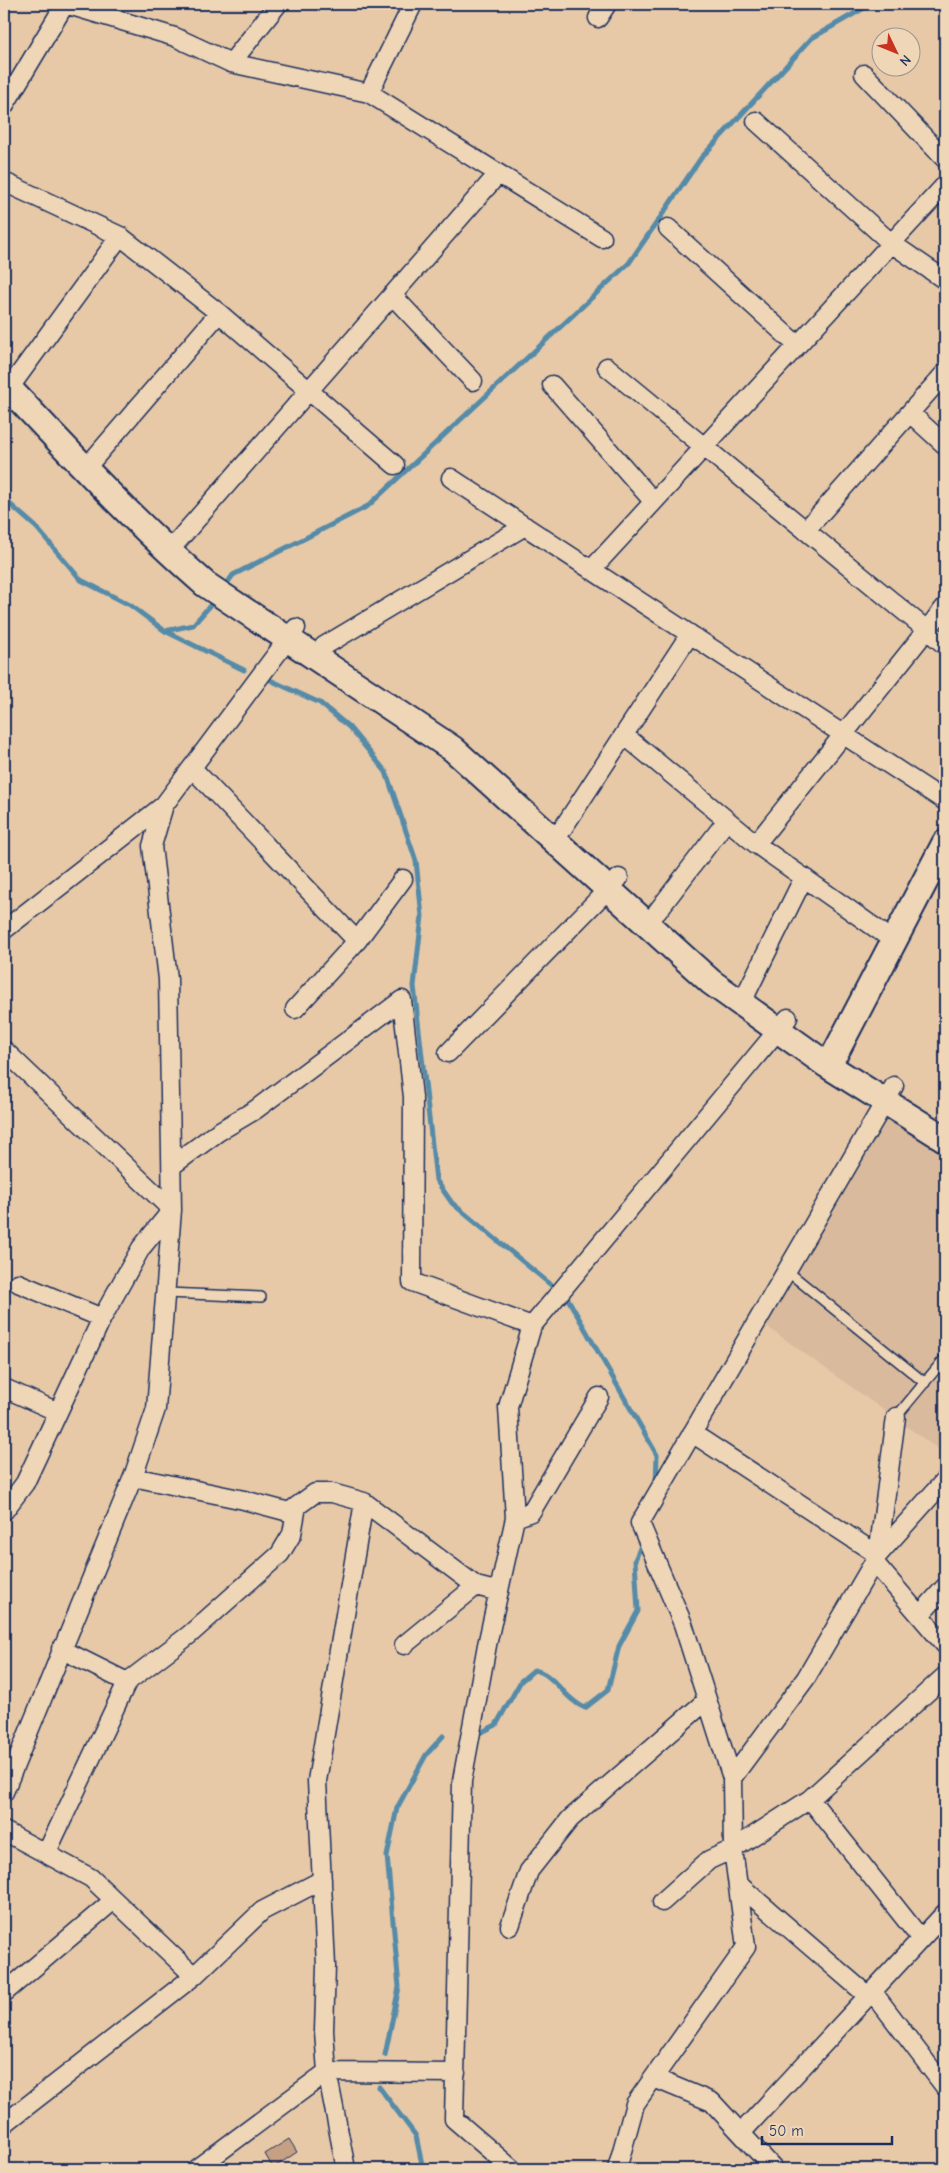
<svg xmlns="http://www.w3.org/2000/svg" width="949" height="2173" viewBox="0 0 949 2173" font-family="'Comic Neue',sans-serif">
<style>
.built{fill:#d9ba9c}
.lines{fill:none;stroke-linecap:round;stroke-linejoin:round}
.stream{stroke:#558ba8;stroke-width:5}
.building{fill:#c6a083;stroke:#1b2f5e}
.lane-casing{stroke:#1b2f5e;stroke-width:12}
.street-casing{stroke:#1b2f5e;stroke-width:21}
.secondary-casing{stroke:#1b2f5e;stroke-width:29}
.lane{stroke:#efd6b7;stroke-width:9}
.street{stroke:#efd6b7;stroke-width:18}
.secondary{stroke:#efd6b7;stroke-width:25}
</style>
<rect width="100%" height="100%" fill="#e7c9a8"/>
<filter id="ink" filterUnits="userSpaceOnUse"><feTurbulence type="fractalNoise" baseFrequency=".02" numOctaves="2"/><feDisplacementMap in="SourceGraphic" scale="10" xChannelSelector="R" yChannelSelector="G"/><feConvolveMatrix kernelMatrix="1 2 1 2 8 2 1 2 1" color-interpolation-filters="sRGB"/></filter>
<g filter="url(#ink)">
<path class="built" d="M883,1116L945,1153V1454L762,1323Z"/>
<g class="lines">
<path class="stream" d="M4,499L36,527L81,580L130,605L165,631L244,670
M223,589L233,575L368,506L629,263L701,158L812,38L871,4
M165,631L193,625L215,600
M268,679L320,703L349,727L386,772L416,861L422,916L414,986L436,1180L452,1203L568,1299L657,1455L656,1485
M482,1732L496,1725L521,1681L534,1670C554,1673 564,1699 585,1708L608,1690L619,1646L638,1611L635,1560L643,1541
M385,2055L399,1987L387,1856L397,1808L426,1755L443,1736
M379,2087L416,2136L423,2169"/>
</g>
<path class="building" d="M289,2139L297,2152L273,2168L265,2154Z"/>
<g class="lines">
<defs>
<path id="lane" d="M786,1270L925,1383
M167,1293L261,1297
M896,1417L945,1358"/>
<path id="street" d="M65,4L175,37L231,63L369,93L602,238
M598,18L607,4
M231,63L278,4
M864,74L945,159
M369,93L413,4
M4,106L65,4
M756,121L891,243L945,280
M4,182L120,236L219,313L395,465
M668,228L797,345
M392,295L473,381
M607,367L945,645
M552,385L653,501
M4,389L13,383L120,236
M910,413L945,445
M85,469L219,313
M451,478L945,801
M806,530L945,373
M168,552L498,174
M591,570L945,185
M315,658L324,646L525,526
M624,735L756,844L894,941
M192,768L357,941
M563,828L690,634
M756,844L945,607
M657,912L727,820
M4,930L164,805
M402,1000L413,1097L412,1282L532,1326
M741,1004L804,877
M295,1009L357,941L403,879
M4,1050L172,1210L156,1409L133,1477L4,1792
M448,1053L619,878
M173,1165L218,1132L255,1110L402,1000
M18,1283L102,1318
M4,1388L58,1412
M692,1433L878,1555
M133,1477L244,1500L289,1512L315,1493H332L364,1502L476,1586L499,1592
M4,1511L25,1483L102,1318L141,1248L172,1210L168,979L152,846L164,805L296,628
M515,1518L531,1512L599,1397
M878,1555L896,1417
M874,1562L945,1645
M920,1615L945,1587
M404,1645L476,1586
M61,1649L127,1682
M732,1778L806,1678L878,1555L945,1480
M810,1799L921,1939
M4,1831L91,1878L194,1976
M46,1854L127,1682L189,1635L280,1554L292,1534L297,1506
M738,1884L868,1996
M662,1902L709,1860L733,1849L810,1799L945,1676
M510,1926L529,1871L570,1819L707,1700
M872,1991L945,2087
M4,1993L114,1900
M654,2078L712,2102L774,2169
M4,2124L194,1976L262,1911L322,1880
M741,2133L945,1913
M196,2169L327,2072L456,2073
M346,2169L327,2072L324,2031L326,1966L317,1781L364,1502
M512,2169L454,2119L462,1781L487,1645L515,1518L508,1407L532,1326L788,1018
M617,2169L635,2104L746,1947L733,1849L732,1778L683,1624L640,1523L894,1086"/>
<path id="secondary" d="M4,383C69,452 134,522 205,584L453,749L711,982L827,1065L945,1139
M836,1052L945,843"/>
</defs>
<use href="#lane" class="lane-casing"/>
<use href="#street" class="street-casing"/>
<use href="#secondary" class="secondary-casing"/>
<use href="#lane" class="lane"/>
<use href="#street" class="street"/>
<use href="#secondary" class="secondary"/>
</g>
</g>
<rect width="949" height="2173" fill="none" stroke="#efd6b7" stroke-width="20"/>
<rect x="10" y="10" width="929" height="2153" fill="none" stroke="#1b2f5e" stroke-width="2" filter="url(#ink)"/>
<g transform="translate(896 52) rotate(133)"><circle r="24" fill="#efd6b7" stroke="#9a9393"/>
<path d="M0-4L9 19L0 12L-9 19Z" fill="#c8321e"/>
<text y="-8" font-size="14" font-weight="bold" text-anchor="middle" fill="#1b2f5e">N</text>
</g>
<path d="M762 2136v8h130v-8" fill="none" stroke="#1b2f5e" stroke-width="2.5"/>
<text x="769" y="2136" font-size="15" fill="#1b2f5e" stroke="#efd6b7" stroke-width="4" paint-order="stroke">50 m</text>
</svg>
